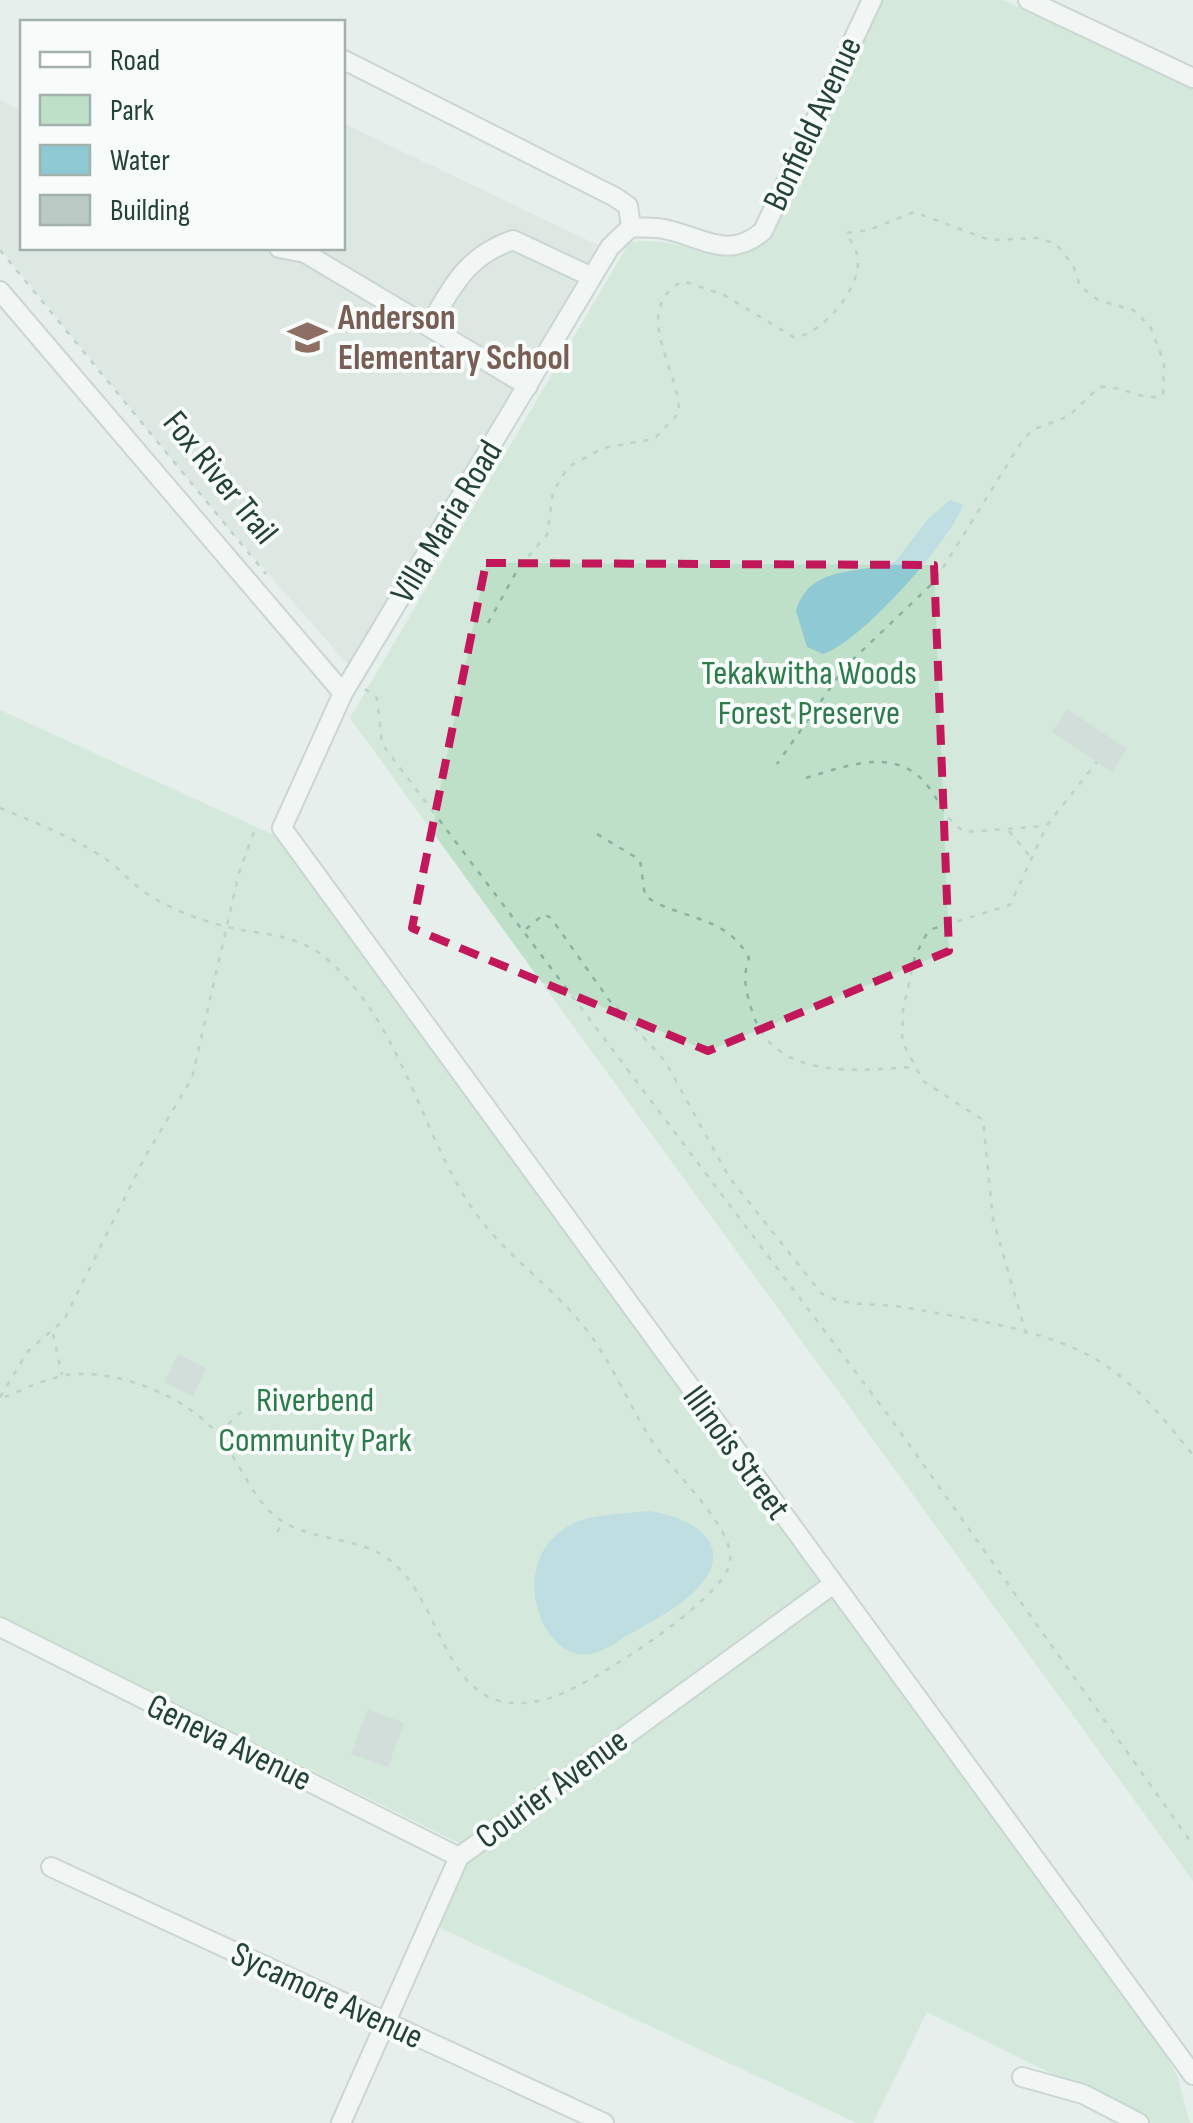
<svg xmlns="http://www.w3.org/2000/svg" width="1193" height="2123" viewBox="0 0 1193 2123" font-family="'Sofia Sans Condensed',sans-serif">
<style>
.built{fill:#d4dfda}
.green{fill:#bfe0c8}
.water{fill:#8ec9d4}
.building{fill:#bbcac4}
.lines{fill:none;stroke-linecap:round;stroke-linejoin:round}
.minor-casing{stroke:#a8b8b2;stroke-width:22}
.path{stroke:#86b3a5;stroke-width:2.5;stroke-dasharray:5 8;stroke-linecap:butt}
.minor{stroke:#fff;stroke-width:18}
.marked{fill:none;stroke:#c2185b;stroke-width:8;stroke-dasharray:20 12;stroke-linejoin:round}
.labels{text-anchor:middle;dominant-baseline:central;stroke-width:8;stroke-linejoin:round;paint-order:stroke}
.street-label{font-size:35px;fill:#24423a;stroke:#f7fbf9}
.education-label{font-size:35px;font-weight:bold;fill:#785e54;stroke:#f7fbf9;text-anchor:start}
.park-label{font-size:35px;fill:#2d7a4b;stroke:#f7fbf9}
</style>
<rect width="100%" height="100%" fill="#e6efeb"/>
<path class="built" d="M0,100L22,110V248H342L343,123L598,245L350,667L226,526L0,248Z"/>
<path class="green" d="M882,0H1003L1193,89V1881L350,718L629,243C681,231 731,280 774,234Z
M0,710L276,836L559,1218L819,1581L461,1844L0,1615Z
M830,1595L1158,2041L1178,2078L1190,2123H1152L927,2012L873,2123H857L436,1926L466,1862Z"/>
<path class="water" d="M950,500L963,505C950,542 859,644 823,654L807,647L796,611C810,564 857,575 895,562L928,519Z
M647,1511C693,1516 741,1546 694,1592C676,1609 652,1621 630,1634C618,1641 604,1652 590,1654C540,1663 504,1558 572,1524C593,1514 624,1514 647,1511Z"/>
<path class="building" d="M1067,709L1127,749L1112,772L1052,732Z
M178,1354L206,1368L193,1396L164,1382Z
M368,1709L404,1723L388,1767L351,1754Z"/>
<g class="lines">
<defs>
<path id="minor" d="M1028,0L1193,78
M342,59L615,197L628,206L631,227
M631,227L610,247L343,693L282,828L1193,2075
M631,227C642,228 654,227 664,229C703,237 728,261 763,231L872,0
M279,248L305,253L528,386
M0,291L343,693
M430,324C454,284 467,256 513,240L592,277
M0,1627L459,1857
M51,1867L604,2123
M1022,2077L1083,2094L1139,2123
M341,2123L459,1857L832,1585"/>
</defs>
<use href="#minor" class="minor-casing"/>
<path class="path" d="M0,250L266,574
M488,623L519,567L547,535L553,492L568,467L603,448L654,439L679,413C680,370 629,309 683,281L724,295L795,338C823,332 858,292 858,262C858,252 852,242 846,233L869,230L914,212L990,240L1039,238L1056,244L1073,265L1080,286L1098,300L1133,310L1150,326L1164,362L1163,395C1144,403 1121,384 1099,387L1069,416L1032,430L1022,441L934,582L845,667L777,764
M365,689L377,698L382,744L891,1419L1193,1845
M806,778C849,765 899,745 930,789C943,807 946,820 965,832L1046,826
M0,808C34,822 70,836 101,856C113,863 122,873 132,882C156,904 193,918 224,926C262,936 296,932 328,960C401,1024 419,1127 470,1205C500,1251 547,1282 582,1324C610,1358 626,1400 650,1438C671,1471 736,1528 730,1562C724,1600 593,1683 556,1696C440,1735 451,1604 387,1558C354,1535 305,1542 274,1515C251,1495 240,1464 222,1440C192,1398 118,1368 67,1375C44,1379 22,1390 0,1399
M1009,831L1032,859
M597,834L640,860L645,896C680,920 727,915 749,958C742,978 746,991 752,1011C773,1080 853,1071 912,1067
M526,929L544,914L551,918L609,1000L665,1061L729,1177L821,1293C843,1307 877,1303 903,1307C962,1318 1035,1327 1088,1355C1131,1377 1163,1418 1193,1455
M53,1334L62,1375
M1026,1334L993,1219L983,1120L923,1081L902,1041L903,1010L915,956L926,935L932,929L1010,905L1047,825L1097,762
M0,1397L28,1351L64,1320L145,1157L192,1078L239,873L255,829
M219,1433L244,1409
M277,1532L283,1522"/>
<use href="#minor" class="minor"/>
</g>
<path d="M0 0H1193V2123H0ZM486,563L934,565L949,951L708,1051L412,928Z" fill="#e6efeb" fill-opacity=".55" fill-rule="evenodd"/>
<path class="marked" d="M486,563L934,565L949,951L708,1051L412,928Z"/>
<defs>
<symbol id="school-bare" viewBox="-9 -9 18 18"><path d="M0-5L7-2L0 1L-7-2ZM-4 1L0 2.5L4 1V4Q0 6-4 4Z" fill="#8d6e63" stroke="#f7fbf9" stroke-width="2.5" paint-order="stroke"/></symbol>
</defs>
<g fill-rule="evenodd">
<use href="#school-bare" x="280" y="310" width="55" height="55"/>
</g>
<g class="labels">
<g class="street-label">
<text transform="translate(813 124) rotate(-65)">Bonfield Avenue</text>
<text transform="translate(220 478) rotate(51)">Fox River Trail</text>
<text transform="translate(447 522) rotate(-59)">Villa Maria Road</text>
<text transform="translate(736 1453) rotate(54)">Illinois Street</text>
<text transform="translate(229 1743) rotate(26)">Geneva Avenue</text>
<text transform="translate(552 1789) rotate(-36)">Courier Avenue</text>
<text transform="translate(327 1996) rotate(25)">Sycamore Avenue</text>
</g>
<g class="education-label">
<text x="338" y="318">Anderson<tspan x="338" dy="40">Elementary School</tspan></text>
</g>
<g class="park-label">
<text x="809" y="673">Tekakwitha Woods<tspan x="809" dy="40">Forest Preserve</tspan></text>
<text x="315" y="1400">Riverbend<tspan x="315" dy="40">Community Park</tspan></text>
</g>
</g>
<rect x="20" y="20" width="325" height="230" fill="#f7fbf9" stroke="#a3b1ad" stroke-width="2.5"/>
<rect x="40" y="52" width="50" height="15" fill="#ffffff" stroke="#a3b1ad" stroke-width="2.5"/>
<text x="110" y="70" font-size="30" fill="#24423a">Road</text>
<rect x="40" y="95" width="50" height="30" fill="#bfe0c8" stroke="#a3b1ad" stroke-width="2.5"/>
<text x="110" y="120" font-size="30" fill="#24423a">Park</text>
<rect x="40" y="145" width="50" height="30" fill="#8ec9d4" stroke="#a3b1ad" stroke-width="2.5"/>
<text x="110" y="170" font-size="30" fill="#24423a">Water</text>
<rect x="40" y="195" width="50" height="30" fill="#bbcac4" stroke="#a3b1ad" stroke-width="2.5"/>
<text x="110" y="220" font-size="30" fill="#24423a">Building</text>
</svg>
